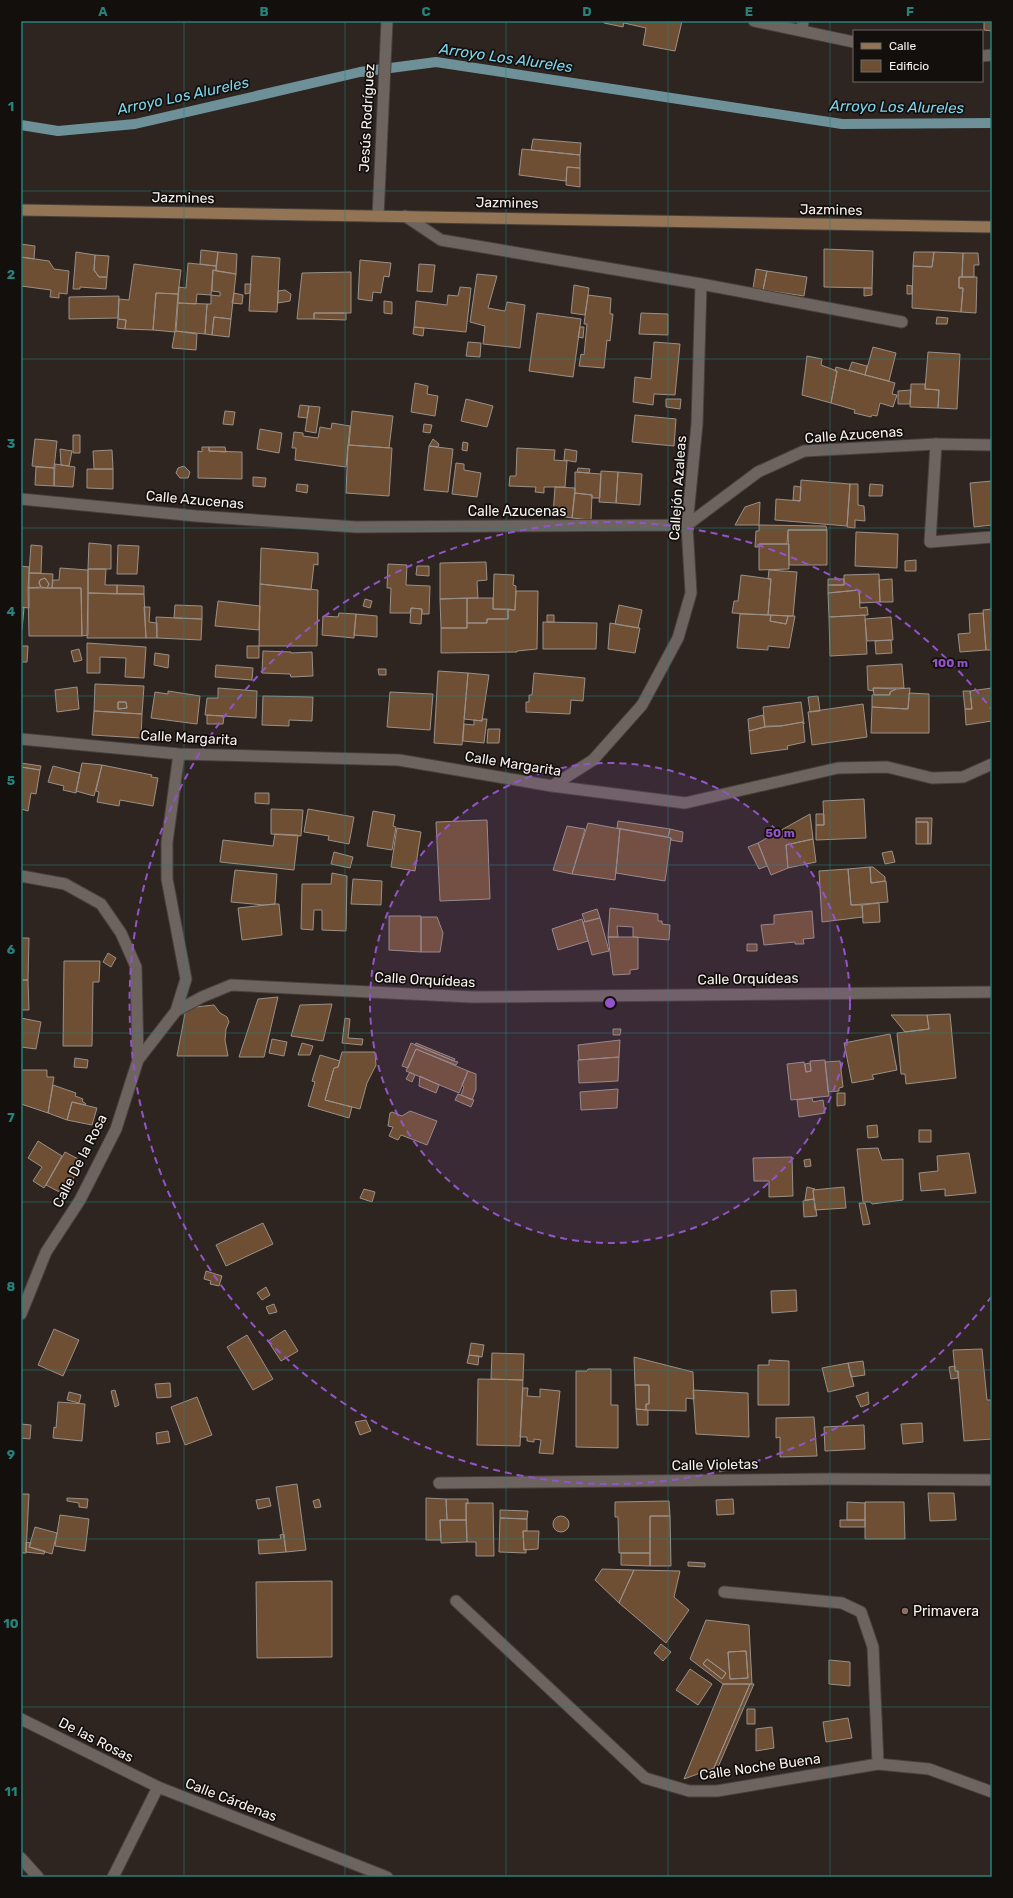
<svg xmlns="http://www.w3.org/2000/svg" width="1013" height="1898" viewBox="0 0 1013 1898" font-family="Rubik,sans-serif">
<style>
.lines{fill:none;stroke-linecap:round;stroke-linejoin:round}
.stream{stroke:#6e9199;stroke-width:10}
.building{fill:#6f4f33;stroke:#999089;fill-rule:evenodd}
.service-casing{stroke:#48403c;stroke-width:13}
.minor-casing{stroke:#48403c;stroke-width:13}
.secondary-casing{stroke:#48403c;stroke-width:13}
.service{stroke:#6e645f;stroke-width:11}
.minor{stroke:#6e645f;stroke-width:11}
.secondary{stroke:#937455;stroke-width:11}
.grid{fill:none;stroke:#26827b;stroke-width:1;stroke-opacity:0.55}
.ring{fill:none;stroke:#9454c9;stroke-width:2;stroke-dasharray:7 5}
.education-dot{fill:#8d6e63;stroke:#130f0d;stroke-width:1.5}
.labels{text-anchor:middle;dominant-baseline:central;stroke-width:3.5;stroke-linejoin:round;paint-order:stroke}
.street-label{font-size:14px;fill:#f8f2ef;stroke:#130f0d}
.poi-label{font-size:14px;fill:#f8f2ef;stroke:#130f0d;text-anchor:start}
.water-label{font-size:15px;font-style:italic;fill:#7ed4eb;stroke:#130f0d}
.centre{fill:#9454c9;stroke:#130f0d;stroke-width:2}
.ring-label{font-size:12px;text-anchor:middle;font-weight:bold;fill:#9454c9;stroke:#130f0d;stroke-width:3.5;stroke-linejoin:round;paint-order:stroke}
.neatline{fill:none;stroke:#26827b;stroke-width:1.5}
.grid-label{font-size:13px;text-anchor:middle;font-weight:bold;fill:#26827b}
</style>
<rect width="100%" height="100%" fill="#2e2521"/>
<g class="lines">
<path class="stream" d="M21,125L58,131L135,124L360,72L436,62L842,124L992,123"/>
</g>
<path class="building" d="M604,21H624L623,27L604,23Z
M624,21H682L675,51L643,45L646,28L624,23Z
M984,21H992V31L984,30Z
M533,139L581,143L580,155L531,150Z
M522,149L580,155V168L567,167L566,181L519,175Z
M567,167L580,168V187L566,185Z
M21,244L35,246L34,259L21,257Z
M824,249L873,251L872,288L824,287Z
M201,250L218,252L216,266L200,264Z
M76,252L95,255L94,270L99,277H107L106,289L80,287V289H73Z
M218,252L237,254L236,274L216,271Z
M914,252H934L932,267L913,266Z
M934,252L963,253L962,277H959V288H963L961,312L912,308L913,266L932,267Z
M963,253H978L979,265H974V277H962Z
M95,255L109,256L107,277H99L94,270Z
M252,256L280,258L277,312L249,311Z
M21,257L49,261L54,269L69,271L67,294L59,293V298L50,297L51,290L21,286Z
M360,260L391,263L389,277L384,276L381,293L373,292L372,301L358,299Z
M188,263L216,266V271L213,270L211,295L197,294L196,304L178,303L179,287L186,288Z
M134,264L181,270L178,294L156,293L153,330L125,329L126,320L118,319L119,299L129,300Z
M419,264L435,265L432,292L417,291Z
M756,269L767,271L763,290L753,288Z
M213,270L236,274L231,319L214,317L212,335L205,334L207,304H211V295L220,296V292L212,291Z
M767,271L807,277L804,296L763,290Z
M351,272V313H314V319H297L302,273Z
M477,274L497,276L488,308L505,311L507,302L525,305L520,348L483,344L485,326L470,322Z
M959,277H977L976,313L961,312L963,288H959Z
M245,284H251L250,293L245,294Z
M574,285L589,288L585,315L571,313Z
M907,285L912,286V294H907Z
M460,287L471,288L466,332L414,327L416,301L447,305L448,295L458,296Z
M864,288H872V295L864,296Z
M285,290L291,294L290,301L278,303V291Z
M156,293L178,294L175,332L153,330Z
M234,293L243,295L242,304L232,303Z
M588,295L611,298L610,314H613L610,341L607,340L604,368L579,366L581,354L584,355L587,324H584Z
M119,296L118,318L69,319V297Z
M384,301L392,302V314L384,313Z
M178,303L207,304L205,334L176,331Z
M314,313H346V320L314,319Z
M537,313L581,319L573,377L529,371Z
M641,313L668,314V335L639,334Z
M214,317L231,319L229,337L212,335Z
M937,317L948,318L947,324H936Z
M118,319L126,320L125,329L117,328Z
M414,327L424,328L423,336L413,334Z
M580,327H584L583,338L578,337Z
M175,331L197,334L196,350L172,348Z
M468,342L481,343L480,357L466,356Z
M654,342L680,344L675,395L654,394L653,405L633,402L635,377L651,379Z
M873,347L896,353L889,381L865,375Z
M928,352L960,354L957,409L938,408L939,390L925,389Z
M807,356L822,359L821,365L837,371L831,403L802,395Z
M852,362L867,366L865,375L849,370Z
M836,367L895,383L892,394L897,395L893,407L880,403L877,416L872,415L871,417L854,413L855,410L831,403L837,371H835Z
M415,383L428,386L427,394L438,396L435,416L411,412Z
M911,384H925V389L939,390L938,408L910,407Z
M911,390L910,404H898V391Z
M466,399L493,406L487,427L461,421Z
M666,399H681L680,409L666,407Z
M300,405L309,406L307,418L298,417Z
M309,406L320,407L316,433L305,431Z
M225,411L235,412L233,425L223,424Z
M352,411L393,416L389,448L349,445Z
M635,415L676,419L674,446L632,442Z
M332,423L350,426L346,467L295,460L296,448H292L294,432L303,433V436L318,438L320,427L331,429Z
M424,424L432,425L430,433L423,432Z
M260,429L282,433L279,453L257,449Z
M73,435H80V453H73Z
M35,439L57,441L54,468L32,466Z
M433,439L439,444L438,447L429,446Z
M463,442L468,443L467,451L462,450Z
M348,445L392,448L389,496L346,493Z
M429,446L453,449L448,492L424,490Z
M202,447H209V451L242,452V479L198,478V451L202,452Z
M209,447H225L226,452L209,451Z
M517,448L555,450L554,460L567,461L565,487H544V493L535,492L536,487L509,486L510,476H516Z
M60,449L72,451L69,466L61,465Z
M565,449L577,451L576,462L564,460Z
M112,450L113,469H94L93,451Z
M456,463L464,464V470L481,473L477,497L452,494Z
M55,464L75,467L73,487L54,486Z
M184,466L190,472L188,478H180L176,473L178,468Z
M36,467L54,468V486L35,485Z
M578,468L590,469L589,473L577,472Z
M87,469H113V489L87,488Z
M601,471L618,472L616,503L599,502Z
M575,472L601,474L600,498H592V495L575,493Z
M618,472L642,474L640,505L616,503Z
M253,477L266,478L265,487L253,486Z
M801,480L850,484L847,526L775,520L776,499L800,501Z
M992,481V525L974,527L970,483Z
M297,484L308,485L307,493L296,491Z
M850,484H858V505L864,506L865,521L855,520V528L847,527Z
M870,484L883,485L882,496H869Z
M794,486L801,487L800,501L793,500Z
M555,487L575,488L572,518L553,515Z
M575,493L592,495L591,520L572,518Z
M760,502L759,525H735L745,507Z
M759,525L826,526L827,530H788L787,544H759L758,547H755L756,531H759Z
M788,530H827V565H789Z
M856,532L898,534L897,568L855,566Z
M89,543L111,545V569H88Z
M759,544H789V569L759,570Z
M31,545L42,546L41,573H29Z
M118,545L139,546L137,574H117Z
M261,548L318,553V565L314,564L311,590L260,584Z
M916,560V571H905V561Z
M486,562L487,580L477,581L478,598L440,599V563Z
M388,564L407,565L406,585L430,586L429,614H422V609L411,608L410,613H390L391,588H387Z
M21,566L29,567V608L21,607Z
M417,566H429V576L416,575Z
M60,568L88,570V635L82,636L81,588H52L53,580H59Z
M88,569H106L105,585H117V594L88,593Z
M769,570L797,572L793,616L768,615L771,579H768Z
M29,573L53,574L52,588H47L49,584L45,578L40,580L39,583L41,587L28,588Z
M494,574L514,575L513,585L516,586L515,610L493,609Z
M879,574L880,602L860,603L859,590L828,593V585H844V575Z
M741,575L771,579L768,615L732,613L734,601H738Z
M45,578L49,584L47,588L41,587L39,583L40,580Z
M828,579H844V585H828Z
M892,579L893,602H880L879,580Z
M260,584L318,590L317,646H259Z
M117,585L144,586V594H117Z
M28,588H81L82,636H29Z
M859,590L860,608L867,607L868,615L829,617L828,593Z
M516,591H538L537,649L517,651V652L441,653V628H467V623H487V619H508V609L515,610Z
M88,593L144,594L146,638H87Z
M467,598H493V609H508V619H487V623H467Z
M467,598V628H441L440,599Z
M365,599L372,601L370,608L363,606Z
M218,601L260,606L259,630L215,626Z
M175,605L202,606V619L174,618Z
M619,605L642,610L638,628L615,624Z
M21,607L24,608L22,630H21Z
M144,607H150L149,622L157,623V638H146Z
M411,608L422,609L421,624L410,623Z
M992,609V650H986L983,610Z
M339,613L356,614L354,638L322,635L323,616L338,617Z
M983,613L986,650L960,652L958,634L970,633L969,614Z
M356,614L377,616V637L354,635Z
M740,614L771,615L770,621L786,624L788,616H795L789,648L768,646V650L737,648Z
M547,615H554V622H547Z
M771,615L788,616L786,624L770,621Z
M865,615L867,654L830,656L829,617Z
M156,617L202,619L201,640L157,638Z
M891,617L893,640L867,641L865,619Z
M543,622L597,623L596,649H543Z
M610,623L640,628L635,653L608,649Z
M891,640L892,653L876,654L875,641Z
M87,643L146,647L144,678L125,677L126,658L100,657V673H87Z
M21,646H28L27,662H21Z
M247,646H259V658H247Z
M79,649L82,660L74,662L71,651Z
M263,651L291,652V653L312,652L313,676L291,677L290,674L262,673Z
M155,653L169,655L168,668L154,665Z
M902,664L904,688H873L874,691L868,690L867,666Z
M216,665L253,668L252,680L215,677Z
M378,669H386V675H379Z
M438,671L468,673L462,745L434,743Z
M468,673L489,675L482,721L464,719Z
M534,673L585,678L583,701L571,700L570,714L526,712V702H529V695H532Z
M95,684L144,686L142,714L94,711ZM118,702H126L127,708L118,709Z
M77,687L79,709L57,712L55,690Z
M218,688L257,691L256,718L205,715L207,698H218Z
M873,688L896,689L890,692V695H874Z
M910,688L908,709L872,707V695H890V692L896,689Z
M992,688V721L966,725L965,709H972L970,691Z
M168,691L200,696L197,724L151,718L155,692L168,694Z
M963,691H970L972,709H965Z
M390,692L433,694L430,730L387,727Z
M909,693L929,694V733H871L872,707L908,709Z
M263,696L313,697L312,721L289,720V726L262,725Z
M818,696L820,711L810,712L808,697Z
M118,702H126L127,708L118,709Z
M801,702L804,724L803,722L781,726L765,727L763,707Z
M863,704L867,737L812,745L808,712Z
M94,711L142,714L141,738L92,735Z
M207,715L224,716L223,724H207Z
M763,715L765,727L749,731L748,719Z
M482,719H487L484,743L463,741L464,724L474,725V720L482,721Z
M803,722L805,742L787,746L788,749L751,754L749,731L768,726H781Z
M488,729H500L499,743H487Z
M21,763L41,766L40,770L21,767Z
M82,763L102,765L94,796L76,791Z
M102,765L152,775L151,777L158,778L153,806L120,800L119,806L97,802L99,792L96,791Z
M53,766L80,773L76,793L63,790L64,786L48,782Z
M21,767L40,770L36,794L31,793L28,811L21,809Z
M255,793H269V804L255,803Z
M864,799L866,838L816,840V825H824L823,801Z
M271,809L303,810L301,836L271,834Z
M308,809L354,817L349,844L328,840L329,836L304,832Z
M373,811L395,815L393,826L396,827L392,850L367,846Z
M810,814L813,839L786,845L788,868L771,875L758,843Z
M816,814H824V825H816Z
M916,818H932L931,844H928V822H916Z
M487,820L490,899L440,901L436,822Z
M618,821L670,829L668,837L617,828Z
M916,822H928V844H916Z
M588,823L620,829L615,880L572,874Z
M567,826L585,829L572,874L553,870Z
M397,828L421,832L415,871L391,867Z
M620,829L671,838L665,881L616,873Z
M670,829L683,832L682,842L671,840V838L668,837Z
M275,834L298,835L294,870L220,862L223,840L273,846Z
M813,839L816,862L788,868L786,845Z
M758,843L767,866L759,869L748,847Z
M892,851L895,862L885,864L882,853Z
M334,852L353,857L350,868L331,864Z
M870,867H873L885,877V881L871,883Z
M870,867L871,883L886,881L888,902L851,905L848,869Z
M848,869L851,905H862L863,917L822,922L819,871Z
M235,870L277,874L275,904L264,905L231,902Z
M332,873L347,876L346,931L322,930V910H314L313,930L301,929L302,884H331Z
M353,879L382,881L381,905L351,904Z
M879,903L880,922L863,923L862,905Z
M275,904H279L282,935L242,940L238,908Z
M610,908L658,914V921H662V924L670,925L669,940L633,937V927L617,926L618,937H608Z
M597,909L600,918L585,922L582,914Z
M812,911L814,938L803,939L804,944H795V942L764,945L761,925L774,924V915Z
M389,916H421V952L389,950Z
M421,917H437L443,933L440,952H421Z
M600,918L609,951L592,955L583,922Z
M582,919L588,941L558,950L552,929Z
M608,937H638V969L630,970V974L613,975Z
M21,938H29L28,980H21Z
M747,944H757V951H747Z
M108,953L116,958L111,967L103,962Z
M64,961H100L99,982H93L92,1046H63Z
M21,980H28L29,1010H21Z
M278,997L264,1057H239L258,999Z
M332,1004L323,1041L291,1036L300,1005Z
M214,1005L220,1013L227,1017L229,1022L226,1029L225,1040L228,1056H177L186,1008Z
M950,1014L956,1078L906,1084L905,1074H901L897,1033L929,1029L927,1015Z
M891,1015H927L929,1029L905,1032Z
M21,1018L41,1022L36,1049L21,1047Z
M345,1018L350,1019L348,1038L363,1039L362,1045L342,1043Z
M613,1029H621L620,1035H613Z
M890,1034L897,1070L872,1075L874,1079L852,1083L844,1043Z
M272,1039L287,1042L284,1056L269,1053Z
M620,1040L619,1057L579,1060L578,1045Z
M302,1043L313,1046L310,1055H298Z
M411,1043L454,1061L458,1062L456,1065L416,1049L408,1068L402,1066Z
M416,1043L455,1059L454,1061L415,1045Z
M416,1049L468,1071L459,1093L406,1071Z
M342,1052H375L376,1065L367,1083L360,1109L325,1100L334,1068L338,1067Z
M320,1055L340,1061L338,1067L334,1068L325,1100L352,1107L349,1118L308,1106L315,1082L312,1081Z
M619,1057L618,1081L579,1083L578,1060Z
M75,1058L88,1060L87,1068L74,1067Z
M825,1060L829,1096L791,1100L787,1064L804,1062L806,1072L811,1071L810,1061Z
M840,1061L843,1087L839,1088V1091L828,1092L825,1062Z
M810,1063L811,1071L806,1072L805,1064Z
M21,1070H47V1077H54L48,1113L21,1104Z
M468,1071L476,1074V1090L472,1100L461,1095L464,1087L462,1085Z
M410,1072L415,1075L412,1082L406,1079Z
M420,1076L439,1085L436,1093L419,1086Z
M53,1085L76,1093L75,1096L83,1099L82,1101L86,1104L85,1105L72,1102L67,1120L48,1113Z
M618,1089L617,1108L581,1110L580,1092Z
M837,1093H845V1105L837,1106Z
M458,1094L474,1100L471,1107L455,1100Z
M812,1098L813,1102L823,1100L825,1113L799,1117L797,1100Z
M72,1102L97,1108L92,1125L67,1120Z
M410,1111L437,1121L427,1145L401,1135L398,1140L389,1136L393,1127L388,1126L390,1113L392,1112L402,1116Z
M877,1125L878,1137L868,1138L867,1126Z
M919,1130H931V1142H919Z
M38,1141L62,1156L44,1188L33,1181L42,1167L28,1158Z
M878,1148L882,1160L903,1159V1200L872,1204L871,1202H863L857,1149Z
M65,1152L82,1161L65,1195L46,1185Z
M969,1153L976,1193L945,1196V1189L921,1191L919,1173L938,1171L937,1156Z
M792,1157L793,1196L769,1197V1181H754L753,1158Z
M810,1159L811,1166L805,1167L804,1160Z
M807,1187L815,1189L813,1190L814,1199L805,1200Z
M844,1187L846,1208L815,1210L813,1190Z
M364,1189L375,1192L372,1202L360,1198Z
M814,1199L817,1216L804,1217L803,1201Z
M859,1203H865L870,1224L863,1225Z
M263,1223L273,1244L226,1266L216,1245Z
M206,1271L222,1276L219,1286L210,1284L211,1281L204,1279Z
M266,1287L270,1295L262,1300L257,1293Z
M796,1290L797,1311L772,1313L771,1291Z
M274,1304L277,1312L269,1314L266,1307Z
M54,1329L79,1340L63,1376L38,1365Z
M285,1330L298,1351L281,1361L268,1341Z
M247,1335L273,1379L253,1390L227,1347Z
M471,1343L484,1345L482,1357L469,1355Z
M982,1349L987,1400H991L992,1439L964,1441L958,1371H955L953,1350Z
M492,1353L524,1354L523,1380L491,1379Z
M469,1355L479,1356L478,1365L467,1363Z
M634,1357L693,1372L694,1399L686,1398V1411L646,1410V1404H649V1385H635Z
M769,1360L789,1361V1405H758V1365H769Z
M863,1361L865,1375L851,1377L848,1363Z
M848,1363L854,1386L828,1392L822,1368Z
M955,1366V1371H958V1378L951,1379L949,1367Z
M588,1369H611V1405H618V1448L576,1447V1371H587Z
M478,1379L523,1380L520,1446L477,1445Z
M170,1383L171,1397L157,1398L155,1384Z
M635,1385H649V1404H646V1410L636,1409Z
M523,1388H528L527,1396L540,1397V1389L560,1391L553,1454L539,1453L541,1440L534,1439V1442L527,1441V1437H520Z
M115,1390L119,1405L115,1407L111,1391Z
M693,1390L748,1393L749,1437L696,1434Z
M69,1392L81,1395L79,1403L67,1400Z
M868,1392L869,1404L861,1407L856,1396Z
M197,1397L212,1435L185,1445L171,1407Z
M58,1402L85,1404L82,1441L53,1438L54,1427L56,1428Z
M636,1409L648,1410V1425H637Z
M814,1417L817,1456L780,1457V1437L776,1438V1418Z
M366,1420L371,1431L360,1435L355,1422Z
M922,1423L923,1442L903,1444L901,1424Z
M21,1424L31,1425L30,1439L21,1438Z
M864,1425L865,1449L825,1451L824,1427Z
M168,1431L170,1442L157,1444L156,1433Z
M297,1484L306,1550L286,1552L276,1487Z
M928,1493H954L956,1520L930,1521Z
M21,1494H29L26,1553H21Z
M67,1498L88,1499L87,1508L79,1507V1503L67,1501Z
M269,1498L271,1506L258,1509L256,1500Z
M426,1498L446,1499L447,1520H440L441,1540H426Z
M319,1499L321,1507L315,1508L313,1501Z
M446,1499H468V1504L466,1503V1520H447Z
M733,1499L734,1514L717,1515L716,1500Z
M669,1501L670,1516H650V1553H619L618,1517H615V1502Z
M847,1502L865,1503V1520H847Z
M865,1502H904L905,1539H865Z
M466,1503H493L494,1556H476V1542H467Z
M500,1510L528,1511L527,1519L500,1518Z
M60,1515L89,1519L85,1551L55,1546Z
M553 1524a8 8 0 1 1 16 0a8 8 0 1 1-16 0Z
M650,1516H670L671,1566H650Z
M500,1518L527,1519V1531H523L524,1550L526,1549V1553L499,1552Z
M440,1520H466L467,1542L441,1543Z
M840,1520H865V1527H840Z
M35,1527L57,1533L52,1554L29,1547Z
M523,1531H539L538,1549L524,1550Z
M284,1534L286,1552L259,1554L258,1540L281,1539L280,1535Z
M26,1542L31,1543L29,1547L45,1551L44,1554L26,1552Z
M621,1553H650V1566L621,1565Z
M688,1562L705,1563V1567L688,1566Z
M602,1569L634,1570L619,1603L595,1580Z
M634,1570L680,1571L674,1597L689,1610L666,1643L619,1603Z
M332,1581V1657L257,1658L256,1582Z
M706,1620L749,1625L752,1684H723L690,1659ZM746,1651L748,1678L730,1679L728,1652ZM707,1659L726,1673L722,1679L703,1664Z
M661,1644L671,1652L663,1661L654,1653Z
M746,1651L748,1678L730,1679L728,1652Z
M707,1659L726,1673L722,1679L703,1664Z
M829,1660L850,1662V1686L829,1684Z
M690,1669L712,1684L698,1705L676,1690Z
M723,1684H750L714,1768L684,1779Z
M750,1684H754L718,1767L714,1768Z
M747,1709H755V1724H747Z
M848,1718L852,1738L826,1742L823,1722Z
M772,1727L774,1748L756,1751V1729Z"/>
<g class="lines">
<defs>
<path id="service" d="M936,444L930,542L992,537"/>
<path id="minor" d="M754,21L854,42
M802,31L803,21
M982,56L992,55
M378,216L387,21
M405,216L441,240L701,284L902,322
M21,499L196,516L356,527L687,525L758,472L804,451L936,444L992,445
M21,739L179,754L399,760L552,786L685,803L838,768L887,767L932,778L963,777L992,764
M552,786L593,760L642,705L678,638L691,593L687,525L697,424L701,284
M21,876L65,884L101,904L121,933L136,967L138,1060L116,1129L80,1200L46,1252L21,1314
M176,1011L186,979L167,879V842L179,754
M138,1060L176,1011L202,997L231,985L472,997L992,992
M439,1483L830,1479L992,1480
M724,1592L842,1603L861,1612L873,1647L878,1764
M456,1601L645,1778L689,1791H717L878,1764L929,1769L992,1792
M21,1719L158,1787L387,1877
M21,1858L38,1877
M113,1877L158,1787"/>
<path id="secondary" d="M21,210L992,227"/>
</defs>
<use href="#service" class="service-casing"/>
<use href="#minor" class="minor-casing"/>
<use href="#secondary" class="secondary-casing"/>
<use href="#service" class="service"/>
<use href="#minor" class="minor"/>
<use href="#secondary" class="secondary"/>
</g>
<path class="grid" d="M184,21V1877M345,21V1877M506,21V1877M668,21V1877M830,21V1877M21,191H992M21,359H992M21,528H992M21,696H992M21,865H992M21,1033H992M21,1202H992M21,1370H992M21,1539H992M21,1707H992"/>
<circle cx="610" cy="1003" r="240" fill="#9454c9" fill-opacity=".12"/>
<g class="ring">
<circle cx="610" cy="1003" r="240"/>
<path d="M992 1296A481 481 0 1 1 992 710"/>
</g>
<circle class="education-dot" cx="905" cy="1611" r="4"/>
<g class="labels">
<g class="street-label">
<text transform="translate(367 118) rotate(-87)">Jesús Rodríguez</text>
<text transform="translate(183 198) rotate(1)">Jazmines</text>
<text transform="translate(507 203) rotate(1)">Jazmines</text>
<text transform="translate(831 210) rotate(1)">Jazmines</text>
<text transform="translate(854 435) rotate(-4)">Calle Azucenas</text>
<text transform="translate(678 488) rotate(-86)">Callejón Azaleas</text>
<text transform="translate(195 500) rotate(5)">Calle Azucenas</text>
<text x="517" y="511">Calle Azucenas</text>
<text transform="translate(189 738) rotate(3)">Calle Margarita</text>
<text transform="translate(513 764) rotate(9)">Calle Margarita</text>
<text transform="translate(748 979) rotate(-1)">Calle Orquídeas</text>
<text transform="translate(425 980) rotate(3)">Calle Orquídeas</text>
<text transform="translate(80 1161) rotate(-63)">Calle De la Rosa</text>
<text transform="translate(715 1465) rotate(-1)">Calle Violetas</text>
<text transform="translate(96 1740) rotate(27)">De las Rosas</text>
<text transform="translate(760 1767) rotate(-8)">Calle Noche Buena</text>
<text transform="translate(231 1800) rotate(21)">Calle Cárdenas</text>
</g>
<g class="poi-label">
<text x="913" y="1611">Primavera</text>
</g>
<g class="water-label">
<text transform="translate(506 58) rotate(8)">Arroyo Los Alureles</text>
<text transform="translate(183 96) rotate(-12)">Arroyo Los Alureles</text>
<text transform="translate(897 107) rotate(1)">Arroyo Los Alureles</text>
</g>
</g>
<circle cx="610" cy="1003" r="6" class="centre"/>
<g class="ring-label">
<text x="950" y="667">100 m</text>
<text x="780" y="837">50 m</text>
</g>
<rect width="1013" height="1898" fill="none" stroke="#130f0d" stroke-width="44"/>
<rect x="853" y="30" width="130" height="52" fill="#130f0d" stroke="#6f6a67"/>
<rect x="861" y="43" width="20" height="6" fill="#937455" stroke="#6f6a67"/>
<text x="889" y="50" font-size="12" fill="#f8f2ef">Calle</text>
<rect x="861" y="60" width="20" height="12" fill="#6f4f33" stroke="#6f6a67"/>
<text x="889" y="70" font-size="12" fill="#f8f2ef">Edificio</text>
<rect x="22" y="22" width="969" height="1854" class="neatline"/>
<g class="grid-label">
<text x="103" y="16">A</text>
<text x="264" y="16">B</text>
<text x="426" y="16">C</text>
<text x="587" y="16">D</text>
<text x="749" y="16">E</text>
<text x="910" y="16">F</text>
<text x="11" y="111">1</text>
<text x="11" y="279">2</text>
<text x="11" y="448">3</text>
<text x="11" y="616">4</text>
<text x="11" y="785">5</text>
<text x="11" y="954">6</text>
<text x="11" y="1122">7</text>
<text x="11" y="1291">8</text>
<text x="11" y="1459">9</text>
<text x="11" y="1628">10</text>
<text x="11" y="1796">11</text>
</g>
</svg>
